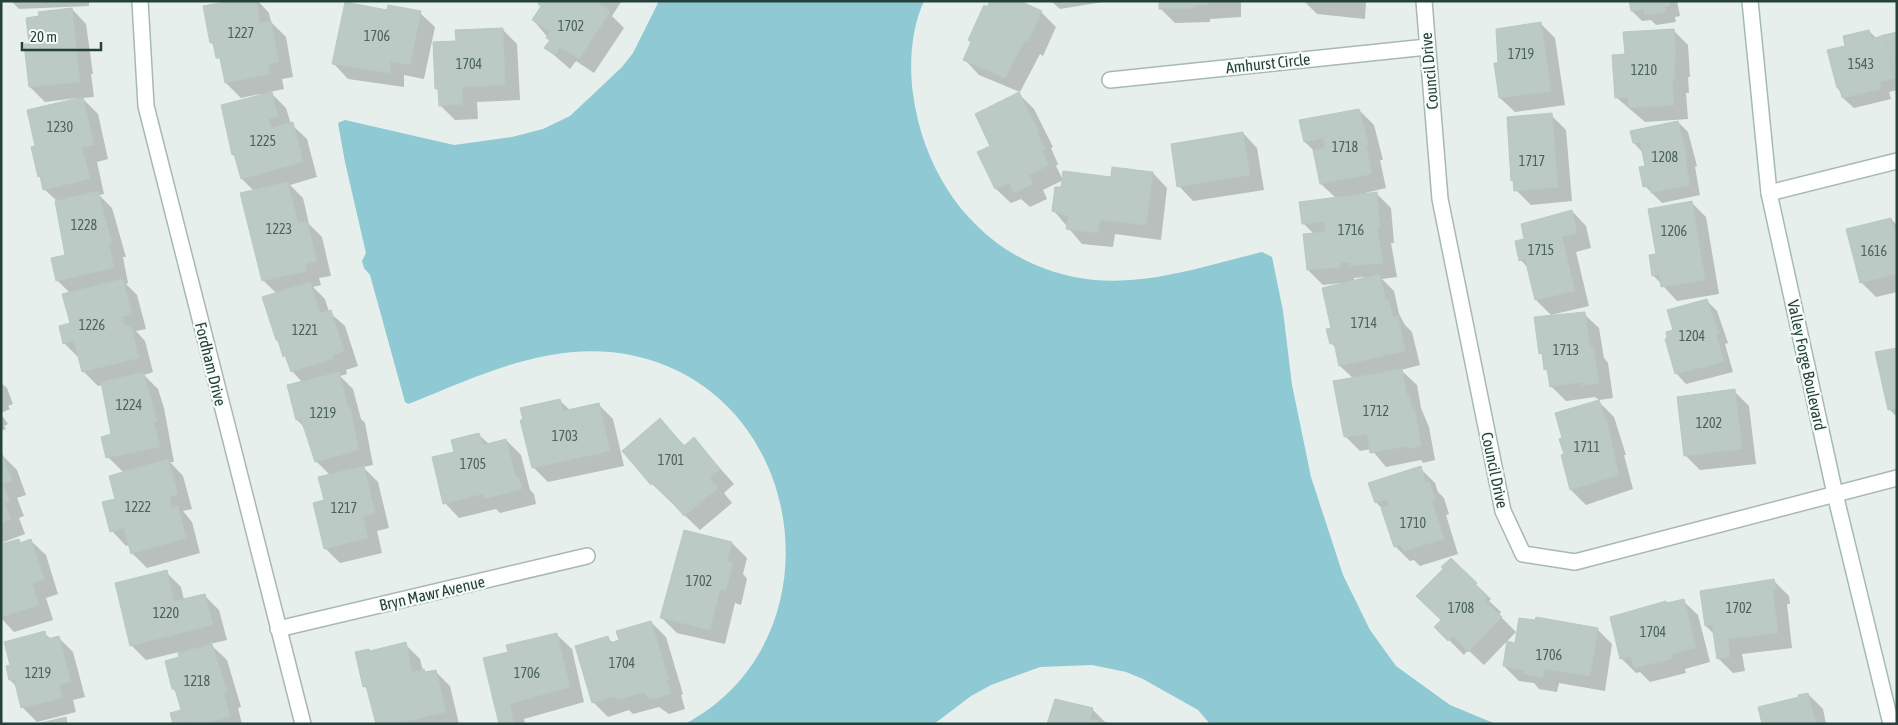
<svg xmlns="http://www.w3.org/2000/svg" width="1898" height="725" viewBox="0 0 1898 725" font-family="'Asap Condensed',sans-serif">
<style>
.water{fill:#8ec9d4}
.shadow{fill:#0003;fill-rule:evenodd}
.building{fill:#bbcac4;stroke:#b8c9c2}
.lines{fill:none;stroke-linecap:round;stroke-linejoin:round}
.street-casing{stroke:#a8b8b2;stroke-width:18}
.secondary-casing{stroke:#a4bbb3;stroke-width:18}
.street{stroke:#fff;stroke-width:15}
.secondary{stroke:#fff;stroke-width:15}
.labels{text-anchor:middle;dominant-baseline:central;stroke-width:4.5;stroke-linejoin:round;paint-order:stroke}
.number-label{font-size:14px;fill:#4a645c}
.street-label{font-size:16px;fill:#24423a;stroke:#f7fbf9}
</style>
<rect width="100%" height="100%" fill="#e6efeb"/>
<path class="water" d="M659,1H924C911,29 909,65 913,94C926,191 994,270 1094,280C1151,285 1208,265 1262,252L1272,257L1283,311L1292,385L1311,477L1343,575L1370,630L1396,666L1450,705L1496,724H1210L1198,710L1143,679L1126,672L1092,665L1040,667L991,685L971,696L934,724H685C842,641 808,394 635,356C558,339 486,372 416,401L408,404L405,402L370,275L364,268L362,261L366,253L345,162L338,123L345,120L454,145L512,137L543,129L570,116L622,67L633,53Z"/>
<path class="shadow" d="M11,1H89V6L19,9Z
M236,1H258L269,13L271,22L286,37L293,77L282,79L284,89L270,92L286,108L291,124L307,139L317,177L290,185L303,198L309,224L322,237L331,276L319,278L321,285L313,287L325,299L329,312L345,326L358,366L346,370L347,374L340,376L353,389L361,419L365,423L373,465L363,467L378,482L389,528L377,531L382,553L340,563L325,548V501L330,475L316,461L305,428L297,420L303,383L292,371L277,340V294L263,280L254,191L242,179L237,157L233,154L260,94L241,98L226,83L222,61L211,42Z
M542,1L621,2L612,16L624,28L594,73L576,61L570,69L546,48L551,41L533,20L542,7Z
M1051,1H1109L1060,9Z
M1160,1H1241V17L1210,19V22L1175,23L1160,8Z
M1304,1H1366L1365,19L1317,14Z
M1630,1H1677L1680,16L1675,17L1676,22L1656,25L1651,20L1642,21L1632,11Z
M72,9L86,24L93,74H91L94,97L82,98L98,114L108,159L97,162L104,194L99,195L112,208L126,257H123L128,283L126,284L137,295L146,329L136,331L145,341L153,372L144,375L158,389L164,408L174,462H170L183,476L192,509L183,511L192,522L200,553L147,568L132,553L130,545L126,546L112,531L124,473L108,457L113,435L103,385L98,386L83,371L80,359L64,343L71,324L70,293L57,280L67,256L57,201L44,189L42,180L39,176L36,147L77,100V98L45,102L30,87V45Z
M388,12L420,13L435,27L424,79L404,75V87L348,79L334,64Z
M1041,12L1056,27L1043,56L1040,54L1020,92L979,75L965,60Z
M1540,23L1555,38L1565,105L1515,112L1500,98L1499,64Z
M502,29L517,44L520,100L477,102L478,119L455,120L440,105V91L437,88L457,42Z
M1673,30L1688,45L1690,77H1688L1689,93H1686L1688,119L1645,122L1617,98L1613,56L1626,55Z
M1869,31L1877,39L1897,33V90L1889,92L1891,99L1854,108L1843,98L1838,88L1846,47Z
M1019,94L1034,109L1053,147L1051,148L1058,164L1056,166L1063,180L1043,190L1047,199L1030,207L1021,199L1011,203L996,189L979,153L992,146Z
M1359,110L1374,125L1383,160H1380L1386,188L1365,193V195L1376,193L1391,208L1394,243H1391L1397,277L1382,279L1394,291L1399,314L1405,325L1412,332L1420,365L1401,370L1417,385L1421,408L1429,427L1435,460L1423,463L1421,460L1386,467L1371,449L1360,451L1345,436L1354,379L1340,366L1337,349L1331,343L1341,283L1323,285L1308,270L1314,234L1303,223L1336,198L1321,184L1315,152L1305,142ZM1363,277L1365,279L1354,282V278Z
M1551,115L1566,130L1572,201L1531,205L1516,190L1515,183L1512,180Z
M1678,122L1688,132L1697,166L1695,167L1700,195L1662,203L1645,186L1647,167L1643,153L1634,143Z
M1243,133L1257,148L1264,190L1193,201L1179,186Z
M1153,173L1167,188L1161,240L1115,234L1113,247L1082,244L1054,211L1112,179Z
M1691,202L1706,217L1719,294L1677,301L1653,275L1658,255Z
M1572,211L1586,226L1591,248L1576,252L1589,306L1551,315L1536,300L1528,268L1521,260L1526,240Z
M1891,219L1897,225V292L1876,297L1861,282Z
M1706,300L1717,311L1728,343L1725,344L1733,372L1686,384L1676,373L1674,331Z
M1584,314L1599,328L1604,358L1608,363L1613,398L1599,400L1595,397L1566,401L1551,386L1549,373L1545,369L1543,356L1541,353Z
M1897,349V417L1889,409Z
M1,383L7,388L13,404L8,406L10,409L1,413Z
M1734,391L1749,406L1756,464L1700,470L1686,456Z
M559,400L570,410L598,404L613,419L624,466L548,482L533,467Z
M1599,402L1614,417L1626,455H1624L1633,489L1586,505L1571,490L1562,456L1565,455Z
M1,414L8,424L4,426L6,429L1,431Z
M660,420L685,446L694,439L734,484L724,493L732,503L700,530L652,484Z
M479,435L489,444L506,440L521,455L530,490L534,494L536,504L500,513L496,509L459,518L445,503L455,453Z
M2,455L17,470L26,495L17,498L24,516L19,518L25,534L1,543Z
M1420,468L1435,483L1438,492L1444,498L1449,514L1446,515L1458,554L1420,566L1414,560L1410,561L1395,546L1383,510L1376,502Z
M18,540L22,544L31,541L46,555L58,594L46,598L53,620L14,632L1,618V546Z
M732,543L747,558L743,574L747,579L741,605L735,603L725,644L677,633L662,618Z
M1451,560L1491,599L1489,601L1501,612L1499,615L1516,632L1484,665L1468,650L1464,655L1436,627L1442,620L1444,569Z
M166,572L181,587L184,600L204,595L219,610L227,640L210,644L227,660L241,707L238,708L242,724H174L182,711L178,694L173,689L181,658L179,652L146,660L131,645Z
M1774,581L1789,596L1790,604H1787L1792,648L1742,654L1745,671L1733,673L1718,658L1715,635L1706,626Z
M1683,601L1698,615L1710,662L1685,669L1686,673L1650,682L1640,672L1636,673L1621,658L1668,604Z
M651,622L666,637L683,694L681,695L685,709L669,714L659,707L633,714L629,710L608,717L593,702L607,637L613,643L621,641Z
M1536,622L1597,629L1612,644L1605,691L1559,683L1557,692L1539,689L1534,683L1519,681L1504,666L1516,644Z
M44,633L51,639L58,637L73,652L85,697L73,700L76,712L37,722L22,707L17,687L10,680L12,666Z
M557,635L572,649L584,702L524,719L525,724H500L509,653Z
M405,644L420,659L423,671L427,673L435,671L450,686L459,724H378L368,690L364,686L371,652Z
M1808,694L1823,709L1826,724H1764Z
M1092,709L1107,724H1048Z"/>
<path class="building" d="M230,1H256L260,23L271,21L279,62L268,64L270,74L225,83L220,58H216L213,42L210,43L203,6Z
M540,1H597L610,12L579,59L560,47L555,55L544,48L550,40L546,38L550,32L532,20L541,6L538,4Z
M990,1H1020L1042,11L1028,42L1025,40L1005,78L963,60L971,42L968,40L984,5L987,7Z
M1159,1H1227V2H1208V5H1195V8L1159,9Z
M1629,1H1669L1670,6L1665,7L1666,12L1645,15L1644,9L1631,11Z
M345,2L387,10L388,5L421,11L410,65L390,61V73L332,64Z
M72,8L80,82L29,87L24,44H29L26,18L39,16L38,12Z
M1541,22L1551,91L1499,98L1494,63H1498L1496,29Z
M503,28L505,85L462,87L463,104L439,106L438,89H435L433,42L456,41L455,30Z
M1674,29L1676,62H1674L1675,79H1672L1674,105L1629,108L1628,97L1615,98L1612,55L1625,54L1623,32Z
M1869,30L1872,39L1884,35L1895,78L1880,82L1881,89L1842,98L1840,88H1837L1827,50L1845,46L1843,36Z
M1897,32V78H1895L1884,35Z
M272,92L278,116L269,119L271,128L293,122L303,162L241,179L234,154L232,155L221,105Z
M1019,92L1039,132L1037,133L1045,149L1042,151L1049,165L1029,175L1033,184L1014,193L1009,183L995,189L977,152L990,146L975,114Z
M83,97L94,145L82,147L90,179L43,190L40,176L38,177L31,147L35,146L27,110Z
M1359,109L1369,145L1366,146L1372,174L1320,184L1313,150L1325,148L1323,138L1304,142L1299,120Z
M1552,113L1558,187L1514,191L1513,180L1511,181L1507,117Z
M1678,121L1687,156L1685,157L1690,185L1651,193L1650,186L1643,187L1639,167L1645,166L1640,142L1633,143L1630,131Z
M1243,132L1250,175L1177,187L1171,144Z
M1112,167L1153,172L1146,225L1100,220L1098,233L1066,229L1068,216L1052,211L1055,187H1061L1063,171L1111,177Z
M288,182L298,223L307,221L317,261L305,264L307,271L262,281L240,193Z
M98,191L112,243H109L114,268L56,281L51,258L65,255L55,201Z
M1377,192L1380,228H1377L1383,263L1350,266V262L1340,263V267L1307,270L1303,234L1325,232V222L1302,224L1299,202Z
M1692,201L1705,280L1661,287L1659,274L1652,276L1649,255L1656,254L1648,209Z
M1572,210L1577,233L1562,237L1575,291L1535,300L1525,259L1519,261L1515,241L1524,239L1521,224Z
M1891,218L1894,229H1897V274L1860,283L1846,229Z
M1380,274L1386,301H1389L1393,317L1398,316L1405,351L1339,366L1334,343L1330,344L1326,329L1331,328L1322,288Z
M123,279L132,314L122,317L125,326L131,325L139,358L82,372L74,341L63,344L59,326L70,323L62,294Z
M310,282L320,313L331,310L344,351L332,355L333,359L291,372L285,355L283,357L278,340H276L262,297Z
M1707,299L1719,333L1716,334L1724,362L1675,374L1665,339L1667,338L1666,332L1673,330L1667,310Z
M1585,312L1590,347L1593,346L1599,383L1582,386V382L1550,387L1547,369L1544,370L1542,353L1539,354L1534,317Z
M1897,348V408L1888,410L1875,352Z
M1402,369L1407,395L1409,394L1413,411L1415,410L1421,446L1407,449V446L1370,453L1367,434L1344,437L1333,381Z
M143,372L157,421L154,422L160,447L106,458L101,437L111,434L101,382Z
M339,372L348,407H350L359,450L315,462L301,419L296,420L287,385Z
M1735,389L1742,449L1684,456L1677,397Z
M560,399L563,411L599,403L610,451L532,468L520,420H523L520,408Z
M1599,400L1607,421L1619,475L1570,490L1561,455L1564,454L1559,439L1562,438L1555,413Z
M660,418L684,446L694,437L720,469L710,478L718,488L684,516L666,495L665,496L653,483L651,485L622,451Z
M479,433L483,445L506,439L516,478H519L522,489L484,499L483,494L443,504L432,457L454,452L451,440Z
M2,454L12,481L3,484L10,501L5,503L11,519L1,523Z
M168,459L178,494L169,497L172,508L178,506L186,538L131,554L124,528L110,532L102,502L115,499L109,476Z
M364,466L375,513L363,516L368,538L324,549L313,503L324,500L318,477Z
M1421,466L1426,483L1429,481L1435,499L1432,501L1444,539L1404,551L1401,545L1394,547L1381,508L1389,505L1387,499L1375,503L1368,483Z
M684,530L732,542L727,561L733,563L726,591L720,589L710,630L660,618Z
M19,539L20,543L31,539L44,579L32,583L39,605L1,617V544Z
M1451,558L1477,583L1475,585L1487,597L1484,600L1502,617L1468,652L1453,636L1448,641L1434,627L1441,620L1416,596L1443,569L1441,567Z
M167,570L174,601L205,594L213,625L130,646L115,583Z
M1774,579L1776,589L1773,590L1778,633L1728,639L1730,657L1717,659L1712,625L1705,626L1700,591Z
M1684,599L1696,648L1671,654L1672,659L1634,668L1631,656L1620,659L1610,617L1666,601L1667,603Z
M1536,617L1598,628L1590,676L1544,669L1543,677L1523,674L1524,670L1503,666L1507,641L1515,643L1519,618L1535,620Z
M651,621L669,680H667L671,694L653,699L646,696L645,692L617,700L615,696L592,703L575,646L608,636L610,643L619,640L616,631Z
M45,631L47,639L59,636L71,682L59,685L62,698L21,708L14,679L9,680L6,666L10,665L4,642Z
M557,633L570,687L510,704L514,724H499L483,658L508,652L506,645Z
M406,642L412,672L424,669L425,672L436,670L446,712L395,724H376L366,686L363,687L355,652L369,649L370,651Z
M212,644L227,692L224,693L230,717L201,724L188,722L173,724L170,713L181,710L175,689H172L165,661L179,657L178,653Z
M1808,693L1816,724H1762L1758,707L1799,697L1798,695Z
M1055,699L1093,708L1090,719L1112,724H1047Z
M66,717L67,724H37Z"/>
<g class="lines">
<defs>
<path id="street" d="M140,1L146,106L303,724
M1424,1L1440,199L1503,511L1523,554L1575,562L1897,478
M1110,80L1427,47
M1769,193L1897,161
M278,629L587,556"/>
<path id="secondary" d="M1750,1L1769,193L1835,494L1891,724"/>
</defs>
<use href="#street" class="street-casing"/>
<use href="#secondary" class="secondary-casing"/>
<use href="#street" class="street"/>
<use href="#secondary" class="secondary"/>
</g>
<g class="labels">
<g class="number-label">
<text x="571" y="26">1702</text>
<text x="241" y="33">1227</text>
<text x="377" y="36">1706</text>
<text x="1521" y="54">1719</text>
<text x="469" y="64">1704</text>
<text x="1861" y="64">1543</text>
<text x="1644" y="70">1210</text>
<text x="60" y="127">1230</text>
<text x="263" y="141">1225</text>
<text x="1345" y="147">1718</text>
<text x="1665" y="157">1208</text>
<text x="1532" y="161">1717</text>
<text x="84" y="225">1228</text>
<text x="279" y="229">1223</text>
<text x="1351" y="230">1716</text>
<text x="1674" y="231">1206</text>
<text x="1541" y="250">1715</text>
<text x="1874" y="251">1616</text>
<text x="1364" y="323">1714</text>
<text x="92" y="325">1226</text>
<text x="305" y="330">1221</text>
<text x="1692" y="336">1204</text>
<text x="1566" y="350">1713</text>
<text x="129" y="405">1224</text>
<text x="1376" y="411">1712</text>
<text x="323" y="413">1219</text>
<text x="1709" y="423">1202</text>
<text x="565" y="436">1703</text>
<text x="1587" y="447">1711</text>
<text x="671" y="460">1701</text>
<text x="473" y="464">1705</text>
<text x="138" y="507">1222</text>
<text x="344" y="508">1217</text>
<text x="1413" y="523">1710</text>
<text x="699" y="581">1702</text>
<text x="1461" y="608">1708</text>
<text x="1739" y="608">1702</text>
<text x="166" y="613">1220</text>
<text x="1653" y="632">1704</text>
<text x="1549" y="655">1706</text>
<text x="622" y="663">1704</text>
<text x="38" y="673">1219</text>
<text x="527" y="673">1706</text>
<text x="197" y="681">1218</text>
</g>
<g class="street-label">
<text transform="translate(1268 63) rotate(-6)">Amhurst Circle</text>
<text transform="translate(1429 71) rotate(-95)">Council Drive</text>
<text transform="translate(211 364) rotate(76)">Fordham Drive</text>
<text transform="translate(1807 365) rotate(78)">Valley Forge Boulevard</text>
<text transform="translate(1495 470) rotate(78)">Council Drive</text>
<text transform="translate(432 593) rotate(-13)">Bryn Mawr Avenue</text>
</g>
</g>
<rect width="1898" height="725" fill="none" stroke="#24423a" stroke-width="5"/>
<path d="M22 42v8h79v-8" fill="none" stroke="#24423a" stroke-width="2.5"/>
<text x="30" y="42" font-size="15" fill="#24423a" stroke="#f7fbf9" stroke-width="4" paint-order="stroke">20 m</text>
</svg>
